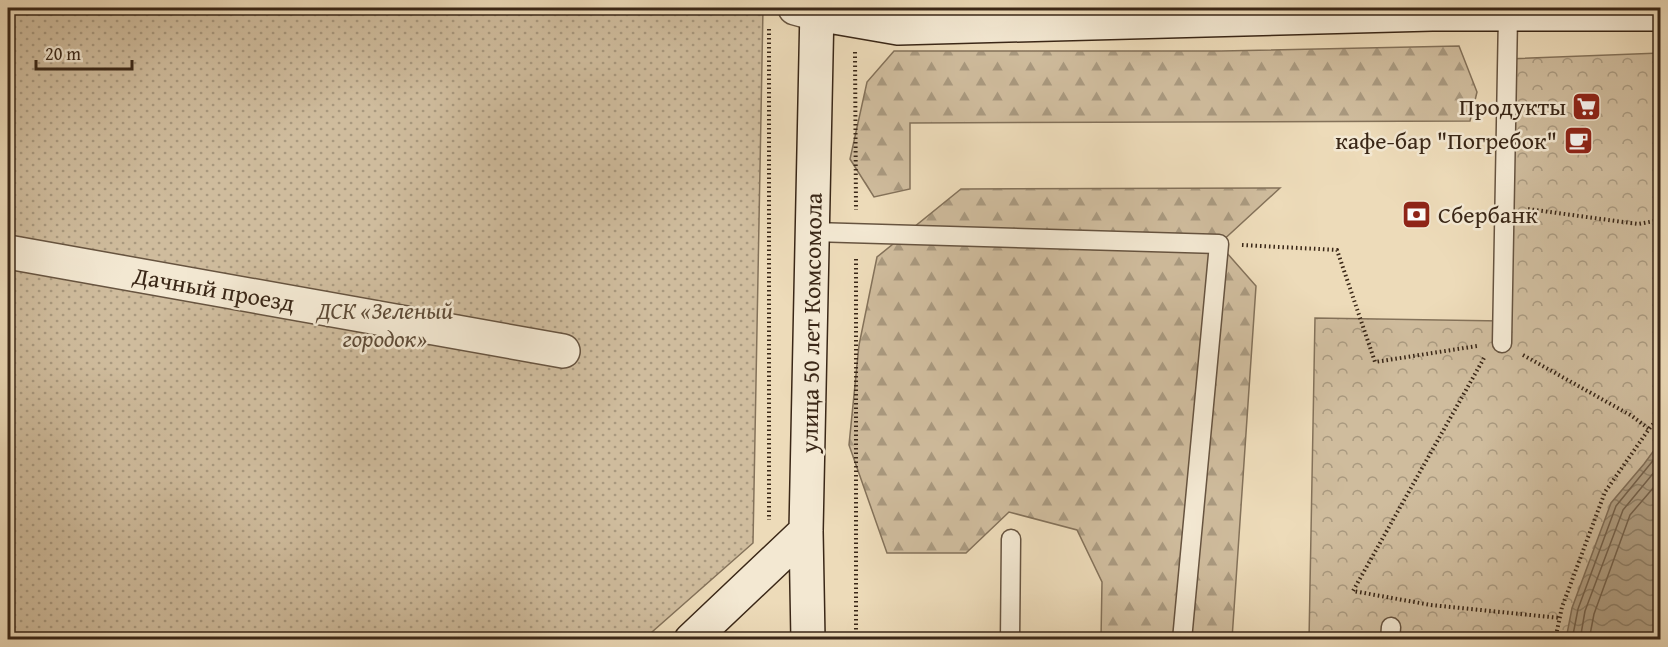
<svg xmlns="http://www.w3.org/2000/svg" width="1668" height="647" viewBox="0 0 1668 647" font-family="'Gentium Book Plus',serif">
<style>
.grass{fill:url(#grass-dots);stroke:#84725a;stroke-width:1.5}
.forest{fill:url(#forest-firs);stroke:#84725a;stroke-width:1.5}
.park{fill:url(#park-crowns);stroke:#84725a;stroke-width:1.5}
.water{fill:url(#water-waves);stroke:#816e57;stroke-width:1.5}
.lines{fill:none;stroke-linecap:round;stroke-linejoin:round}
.shore{stroke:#75624c;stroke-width:1.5}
.lane-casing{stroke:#675440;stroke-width:21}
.street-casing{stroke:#675440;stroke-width:36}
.secondary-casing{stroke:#3a2717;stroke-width:36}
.path{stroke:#3a2717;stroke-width:4;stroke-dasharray:1.5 3;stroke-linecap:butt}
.lane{stroke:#f3e8d2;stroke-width:18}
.street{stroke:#f3e8d2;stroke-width:33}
.secondary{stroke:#f3e8d2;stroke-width:33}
.labels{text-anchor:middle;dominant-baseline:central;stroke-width:5;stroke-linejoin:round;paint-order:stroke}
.poi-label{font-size:24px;fill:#3a2717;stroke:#f3e8d2;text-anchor:end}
.street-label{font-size:24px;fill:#3a2717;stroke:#f3e8d2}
.park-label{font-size:24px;font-style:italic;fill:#5f4c38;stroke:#f3e8d2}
</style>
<defs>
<pattern id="grass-dots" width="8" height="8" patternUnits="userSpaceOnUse" patternTransform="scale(1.5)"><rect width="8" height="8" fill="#cfbc9d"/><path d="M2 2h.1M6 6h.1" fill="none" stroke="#a9997f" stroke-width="1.8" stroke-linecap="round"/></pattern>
<pattern id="forest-firs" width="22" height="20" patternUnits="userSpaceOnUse" patternTransform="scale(1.5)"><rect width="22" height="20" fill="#cfbc9d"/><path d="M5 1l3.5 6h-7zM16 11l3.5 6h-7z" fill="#a9997f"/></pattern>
<pattern id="park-crowns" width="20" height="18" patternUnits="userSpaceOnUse" patternTransform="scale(1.5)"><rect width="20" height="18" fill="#cfbc9d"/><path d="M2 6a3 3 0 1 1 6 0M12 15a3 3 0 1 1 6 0" fill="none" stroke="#a9997f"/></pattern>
<pattern id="water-waves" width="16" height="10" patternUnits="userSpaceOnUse" patternTransform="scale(1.5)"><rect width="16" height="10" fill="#b09e82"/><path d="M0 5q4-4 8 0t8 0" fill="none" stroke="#908169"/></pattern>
</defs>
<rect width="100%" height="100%" fill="#eddbb9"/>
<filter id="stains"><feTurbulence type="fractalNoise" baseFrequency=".00333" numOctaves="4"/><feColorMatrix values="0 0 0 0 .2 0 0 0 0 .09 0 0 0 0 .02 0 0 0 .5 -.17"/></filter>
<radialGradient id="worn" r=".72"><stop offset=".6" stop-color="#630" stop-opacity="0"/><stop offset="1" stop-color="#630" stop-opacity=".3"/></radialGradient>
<path class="grass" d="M8,8H763L753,543L644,639H8Z"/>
<path class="forest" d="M1459,46L1477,92L1470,121L910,123V189L874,197L850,159L867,82L894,51H1221Z
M1280,188L1219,244L1256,286L1232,639H1101L1102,582L1077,530L1009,512L966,553H887L849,445L859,345L877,257L961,189Z"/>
<path class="park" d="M1660,53V639L1309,640L1315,318L1502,321L1507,59Z"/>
<path class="water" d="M1660,442V639H1566L1572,608L1611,503L1644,464Z"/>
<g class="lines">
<path class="shore" d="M1572,640L1578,609L1616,506L1660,452
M1580,640L1585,611L1623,510L1660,465
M1589,640L1594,614L1630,515L1660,480"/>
<defs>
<path id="lane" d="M813,232L1219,244L1182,640
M1502,343L1508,15
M1010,640L1011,539
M1390,640L1391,627"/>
<path id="street" d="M795,8L817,14
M8,252L563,351"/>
<path id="secondary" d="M817,14L898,28L1432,14H1660
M691,640L806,531
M808,640L806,531L817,8"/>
</defs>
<use href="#lane" class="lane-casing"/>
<use href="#street" class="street-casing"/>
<use href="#secondary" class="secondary-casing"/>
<path class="path" d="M769,29V520
M855,52L856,210
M1528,209L1638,224L1660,220
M1242,245L1337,250L1375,362L1477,346
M856,259V640
M1523,355L1632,416L1649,429
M1484,358L1353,591L1431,605L1560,618
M1555,640L1562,607L1605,492L1649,429L1660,416"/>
<use href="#lane" class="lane"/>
<use href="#street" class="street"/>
<use href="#secondary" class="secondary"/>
</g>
<defs>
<symbol id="supermarket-square" viewBox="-11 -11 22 22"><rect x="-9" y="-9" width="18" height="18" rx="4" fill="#8f2418" stroke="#f3e8d2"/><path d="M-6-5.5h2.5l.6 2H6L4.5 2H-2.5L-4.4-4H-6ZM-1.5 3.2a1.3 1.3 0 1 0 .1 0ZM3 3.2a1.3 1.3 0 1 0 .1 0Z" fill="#fff"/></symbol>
<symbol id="cafe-square" viewBox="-11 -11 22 22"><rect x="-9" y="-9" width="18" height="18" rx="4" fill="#8f2418" stroke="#f3e8d2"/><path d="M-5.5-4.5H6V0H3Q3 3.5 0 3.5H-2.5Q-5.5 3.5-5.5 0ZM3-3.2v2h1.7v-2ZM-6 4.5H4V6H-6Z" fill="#fff"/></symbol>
<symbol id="bank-square" viewBox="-11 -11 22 22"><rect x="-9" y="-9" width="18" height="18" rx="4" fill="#8f2418" stroke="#f3e8d2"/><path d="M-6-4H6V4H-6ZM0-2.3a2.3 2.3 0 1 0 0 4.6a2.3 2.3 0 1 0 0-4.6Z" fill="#fff"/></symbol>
</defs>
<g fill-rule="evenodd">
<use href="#supermarket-square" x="1570" y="90" width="33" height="33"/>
<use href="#cafe-square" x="1562" y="124" width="33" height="33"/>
<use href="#bank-square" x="1400" y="198" width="33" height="33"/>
</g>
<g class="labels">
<g class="poi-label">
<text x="1566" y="106">Продукты</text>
<text x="1557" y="140">кафе-бар "Погребок"</text>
<text x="1438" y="214" text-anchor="start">Сбербанк</text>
</g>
<g class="street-label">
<text transform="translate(214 289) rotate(10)">Дачный проезд</text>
<text transform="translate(811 323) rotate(-89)">улица 50 лет Комсомола</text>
</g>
<g class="park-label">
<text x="385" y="310">ДСК «Зеленый<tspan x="385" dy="28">городок»</tspan></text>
</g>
</g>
<rect width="1668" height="647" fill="none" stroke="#eddbb9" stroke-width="30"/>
<rect x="9" y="9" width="1650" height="629" fill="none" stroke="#3a2717" stroke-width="3"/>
<rect x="15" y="15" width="1638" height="617" fill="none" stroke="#3a2717" stroke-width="1.5"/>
<path d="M36 60v9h96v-9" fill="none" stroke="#3a2717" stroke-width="3"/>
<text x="45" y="60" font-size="18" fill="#3a2717" stroke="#f3e8d2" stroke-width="4.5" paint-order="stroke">20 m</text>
<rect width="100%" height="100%" filter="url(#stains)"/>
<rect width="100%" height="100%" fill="url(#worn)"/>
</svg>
